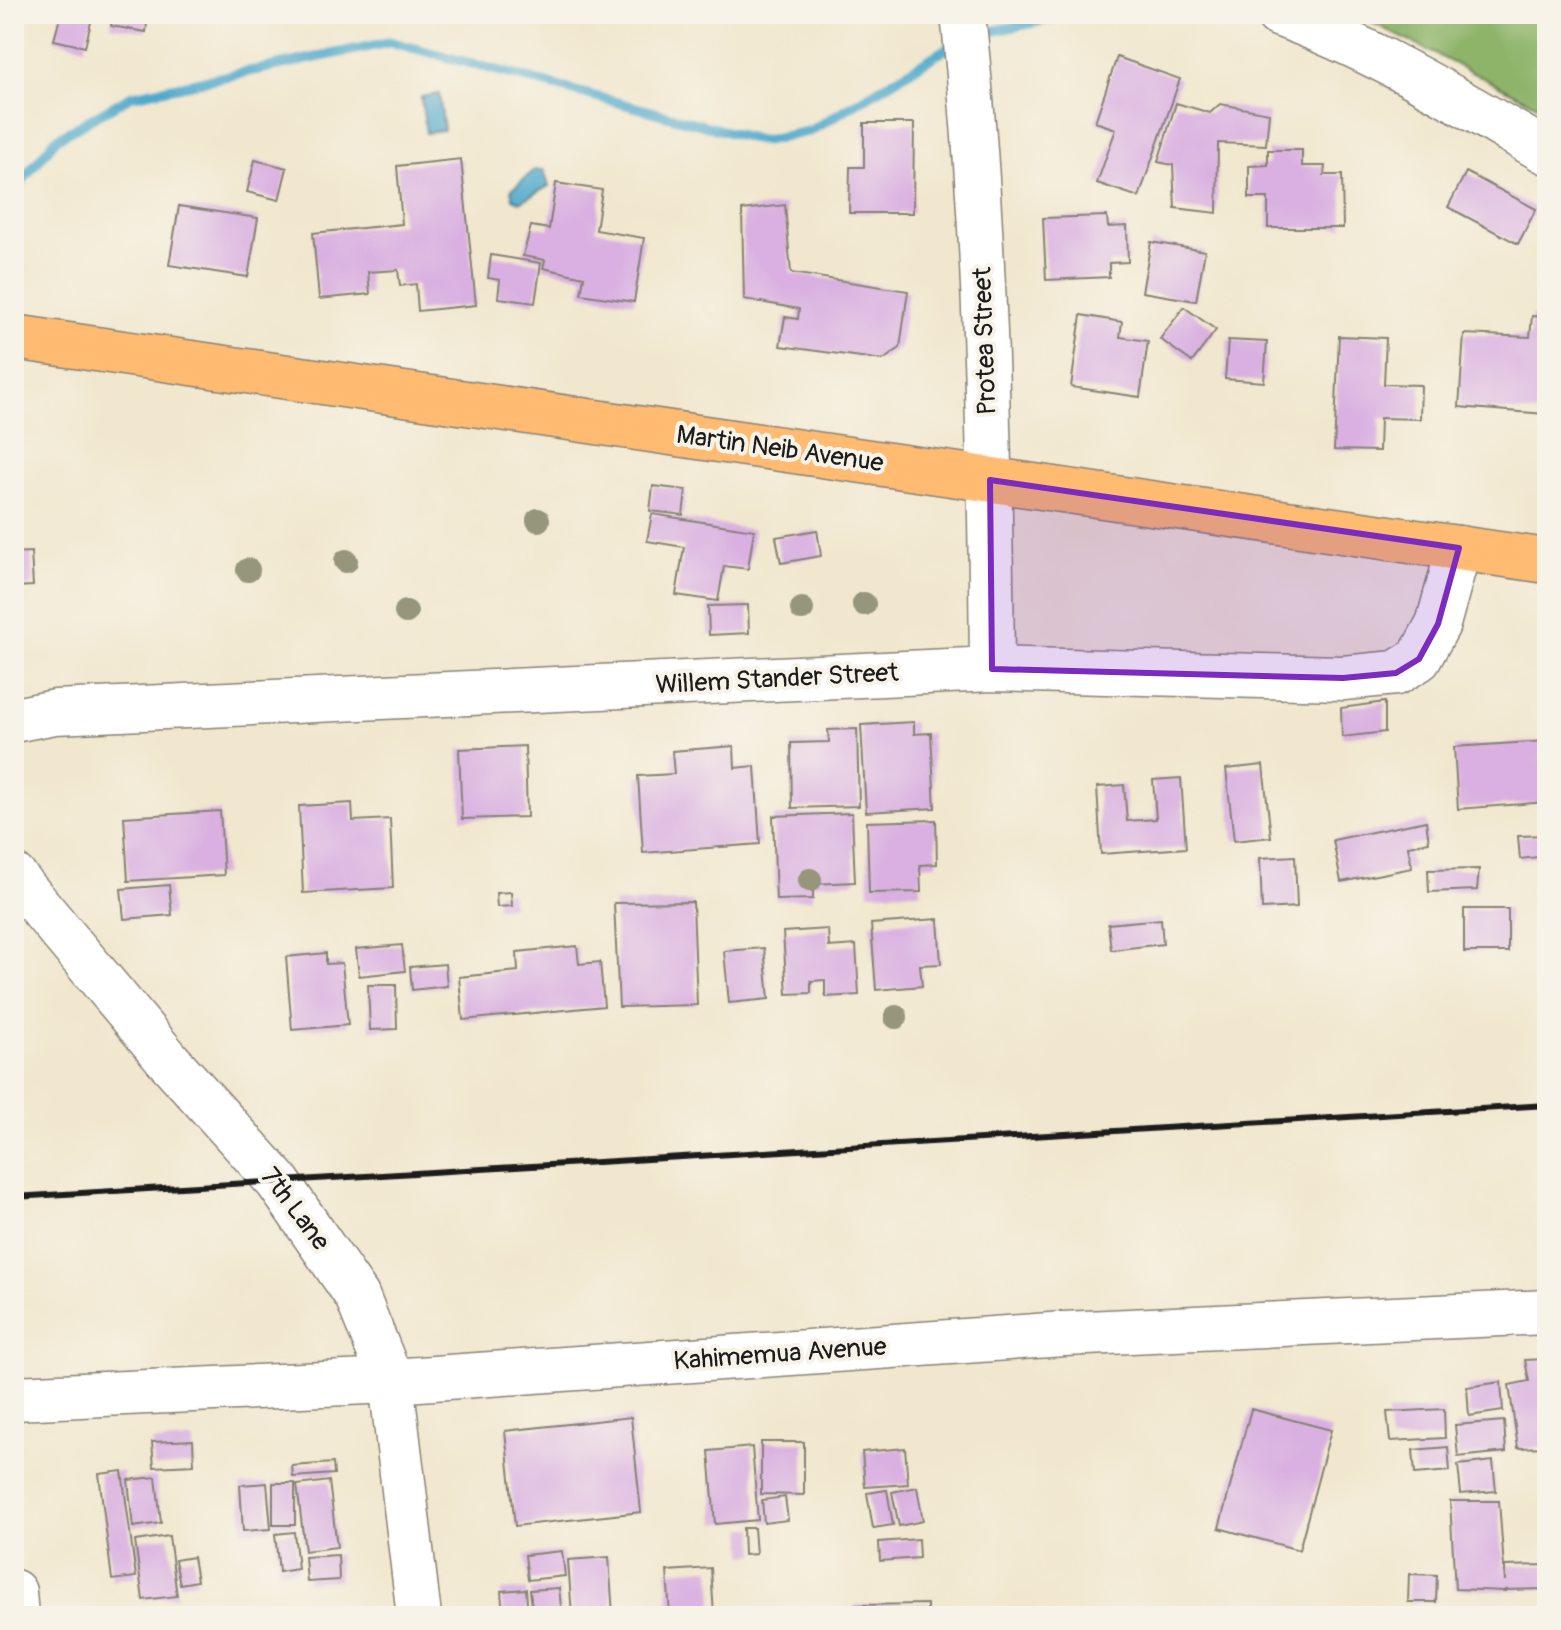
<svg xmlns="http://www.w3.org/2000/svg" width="1561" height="1630" viewBox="0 0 1561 1630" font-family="Pangolin,sans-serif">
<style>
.forest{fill:#8db469;stroke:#546842;stroke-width:2}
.water{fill:#4fa9cc;stroke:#366274;stroke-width:2}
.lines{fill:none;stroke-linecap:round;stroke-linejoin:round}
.stream{stroke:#4fa9cc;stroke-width:10}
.building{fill:#d9b0e1}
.minor-casing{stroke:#868275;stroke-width:47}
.major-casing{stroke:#868275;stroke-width:47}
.minor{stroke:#fff;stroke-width:44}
.major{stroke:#febb71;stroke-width:44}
.rail{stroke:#1c1c1c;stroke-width:6}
.tree{fill:#95967c}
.marked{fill:#7b2cbf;fill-opacity:0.2;stroke:#7b2cbf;stroke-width:6;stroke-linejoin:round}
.labels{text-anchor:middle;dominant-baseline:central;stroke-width:8;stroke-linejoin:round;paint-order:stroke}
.street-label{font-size:26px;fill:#1c1c1c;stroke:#f7f3e8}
</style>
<rect width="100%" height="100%" fill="#f7f3e8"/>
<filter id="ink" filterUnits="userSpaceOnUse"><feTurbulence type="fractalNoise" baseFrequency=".0125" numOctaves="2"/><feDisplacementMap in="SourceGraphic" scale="16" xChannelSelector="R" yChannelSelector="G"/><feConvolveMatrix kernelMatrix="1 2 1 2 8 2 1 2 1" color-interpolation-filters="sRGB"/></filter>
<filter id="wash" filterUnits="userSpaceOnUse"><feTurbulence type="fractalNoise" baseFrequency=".006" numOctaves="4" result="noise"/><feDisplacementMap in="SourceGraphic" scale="32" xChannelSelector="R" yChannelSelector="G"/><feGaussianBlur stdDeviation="1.8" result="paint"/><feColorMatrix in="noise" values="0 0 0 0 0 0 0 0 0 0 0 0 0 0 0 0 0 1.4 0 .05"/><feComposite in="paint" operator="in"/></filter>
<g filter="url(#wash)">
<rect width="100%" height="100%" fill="#f1e7ce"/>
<path class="forest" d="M1355,14H1547V110Z"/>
<path class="water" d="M439,94L444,130L426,133L421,97Z
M535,170H544L549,186L520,202L513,199L511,190Z"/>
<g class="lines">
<path class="stream" d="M974,35L1075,14
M14,191L56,139L131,96L391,42L762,141L810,131L956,43"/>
</g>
<g id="blocks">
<path class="building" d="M61,14H93L85,47L54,40Z
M113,14H148L146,32L111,26Z
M1117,57L1180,79L1139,197L1097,183L1116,129L1095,122Z
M1176,103L1210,113L1220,104L1269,113L1266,145L1218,143L1217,213L1175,208L1173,165L1158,162Z
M864,123H914L913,213H849L850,167H864Z
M1268,150H1302V166H1325L1324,175H1342L1343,228H1268V198H1249V166L1268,165Z
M461,159L476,305L418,311L416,284L400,286L398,270L368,272L370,294L319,299L313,233L402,224L397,166Z
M255,160L287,168L279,200L247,192Z
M1466,172L1536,209L1518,244L1448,207Z
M556,183L602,190L596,230L644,238L634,302L581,294L584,277L543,268L545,260L523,256L531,226L549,229Z
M785,205L791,273L908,291L900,348L883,360L780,346L785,317L798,319L799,309L744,299L742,210Z
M179,206L258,218L248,277L169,265Z
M1107,216L1108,227L1127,226L1128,262L1109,263V277L1046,280L1043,218Z
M1151,242L1205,251L1196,301L1142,292Z
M491,255L541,263L535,303L498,298L500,280L488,278Z
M1184,307L1216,330L1192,362L1160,339Z
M1081,315L1122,322L1120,337L1148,341L1140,397L1071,387Z
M1532,316L1547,317V427H1543L1545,414L1459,407L1464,334L1530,337Z
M1339,336L1386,338L1384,384L1421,385L1420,419L1380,418L1379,451L1334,450Z
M1228,340L1267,342L1264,382L1225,379Z
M653,486L686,490L683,515L650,511Z
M652,514L754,530L748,569L724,566L718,601L676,595L684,547L647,541Z
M817,530L821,556L781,563L776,537Z
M31,552L33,586L14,587V553Z
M748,605L749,633L709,635L708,606Z
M1385,702V732L1342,737L1341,708Z
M914,722V734L931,733L935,808L866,812L861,725Z
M857,729L859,806L792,808L791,743L829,742L828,730Z
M1547,741V802L1458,809L1454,747Z
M525,746L527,817L462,819L459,749Z
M734,746L735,768L755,766L760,844L643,853L638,776L674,774L672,751Z
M1263,765L1271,837L1234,841L1226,769Z
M1181,778L1186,848L1101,854L1097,787L1124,785L1127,821L1156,819L1153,780Z
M352,803L353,821L390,819L393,888L303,893L299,806Z
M220,811L224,875L128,881L124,817Z
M852,813L855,882L813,884V899L776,900L773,816Z
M936,820L937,864L920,865L921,892L869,893L867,822Z
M1426,821L1429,842L1408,846L1412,868L1341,882L1333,840Z
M1547,835V856L1520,859L1518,836Z
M1295,856L1297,907L1262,909L1260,858Z
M1479,869L1477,890L1429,892L1428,870Z
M169,885L172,915L124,919L121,889Z
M511,892L512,906L497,907L496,893Z
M693,902L697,1005L619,1007L614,903Z
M1464,909H1508V952H1464Z
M938,919L941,964L920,965L922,986L876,990L871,924Z
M1161,919L1163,944L1111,950L1108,924Z
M828,929L829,947L856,945L859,995L825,997V980L811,981V993L787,994L783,932Z
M402,945L405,971L359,976L356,949Z
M577,946L579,964L600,962L604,1006L463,1020L459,977L518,971L517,952Z
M764,948L769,999L729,1003L724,951Z
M326,953V964L342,963L348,1025L292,1030L286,957Z
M445,964L447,986L412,990L410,967Z
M368,985H396L397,1029L370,1030Z
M1547,1359V1447L1518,1448L1509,1385L1529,1381L1525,1360Z
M1501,1382L1503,1411L1469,1416L1467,1387Z
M1251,1409L1331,1430L1299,1550L1219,1528Z
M1444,1409L1445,1438L1390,1441L1387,1412Z
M631,1417L641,1512L515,1526L505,1431Z
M1504,1421L1506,1452L1458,1457L1455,1425Z
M193,1440L194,1465L154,1467L152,1442Z
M761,1442H804V1495L761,1494Z
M752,1447L758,1520L715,1524L709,1451Z
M1448,1447L1450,1471L1415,1474L1413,1450Z
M905,1448L908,1484L865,1487L862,1452Z
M1493,1461L1496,1491L1461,1494L1458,1465Z
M333,1463L334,1474L293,1477L292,1466Z
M122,1471L136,1577L112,1580L99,1474Z
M156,1477L161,1523L133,1527L128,1480Z
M329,1481L337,1547L305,1551L297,1485Z
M267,1483L271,1529L243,1531L240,1485Z
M273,1483H295V1525H273Z
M917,1487L923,1521L899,1526L892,1492Z
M887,1490L893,1525L873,1528L867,1493Z
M785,1497L788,1520L764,1523L762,1500Z
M1450,1501H1499L1505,1581V1566L1547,1565V1589L1505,1590V1591L1455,1589Z
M743,1528H754L756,1554L744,1555Z
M294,1532L298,1569L279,1572L275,1534Z
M169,1536L177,1596L143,1600L135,1541Z
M918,1539L919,1558L880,1561L879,1542Z
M562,1551L565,1576L528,1580L525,1555Z
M338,1555L339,1580L307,1582L305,1557Z
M193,1557L197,1581L180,1584L175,1560Z
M609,1557L613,1615L572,1616L568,1560Z
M711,1568L714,1616H670L667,1571Z
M1409,1574L1437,1575L1436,1602H1408Z
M559,1588L562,1616H533L530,1590Z
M526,1589L528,1616H503L501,1591Z
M927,1604V1616H855V1605Z"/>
</g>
</g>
<g filter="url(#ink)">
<use href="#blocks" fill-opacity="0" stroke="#868275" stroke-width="2"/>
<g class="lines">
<defs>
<path id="minor" d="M963,14C986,232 990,451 992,669
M1278,14C1373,48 1460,102 1547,152
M14,720L55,712L992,669L1343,678L1396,673L1419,659L1438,624L1459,548
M14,876L169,1061L278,1182L357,1296L391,1381L419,1616
M14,1398L391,1381L1064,1334L1547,1312
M14,1592L16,1616"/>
<path id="major" d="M14,337L1547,561"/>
</defs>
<use href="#minor" class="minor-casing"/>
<use href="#major" class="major-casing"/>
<use href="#minor" class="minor"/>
<use href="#major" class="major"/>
<path class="rail" d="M14,1197L1547,1105"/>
</g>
<g class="tree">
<circle cx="538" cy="520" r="12"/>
<circle cx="346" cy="561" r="12"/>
<circle cx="248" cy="570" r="12"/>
<circle cx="864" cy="604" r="12"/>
<circle cx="802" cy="609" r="12"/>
<circle cx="406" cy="612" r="12"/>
<circle cx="810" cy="880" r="12"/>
<circle cx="896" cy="1017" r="12"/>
</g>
</g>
<path class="marked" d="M990,480L1459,548L1438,624L1419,659L1396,673L1343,678L992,669Z"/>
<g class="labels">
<g class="street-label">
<text transform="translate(985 341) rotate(-92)">Protea Street</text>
<text transform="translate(780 449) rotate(8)">Martin Neib Avenue</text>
<text transform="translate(777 679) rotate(-3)">Willem Stander Street</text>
<text transform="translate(295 1209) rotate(53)">7th Lane</text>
<text transform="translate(780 1354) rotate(-4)">Kahimemua Avenue</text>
</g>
</g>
<rect width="1561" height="1630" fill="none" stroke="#f7f3e8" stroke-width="48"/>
</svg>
